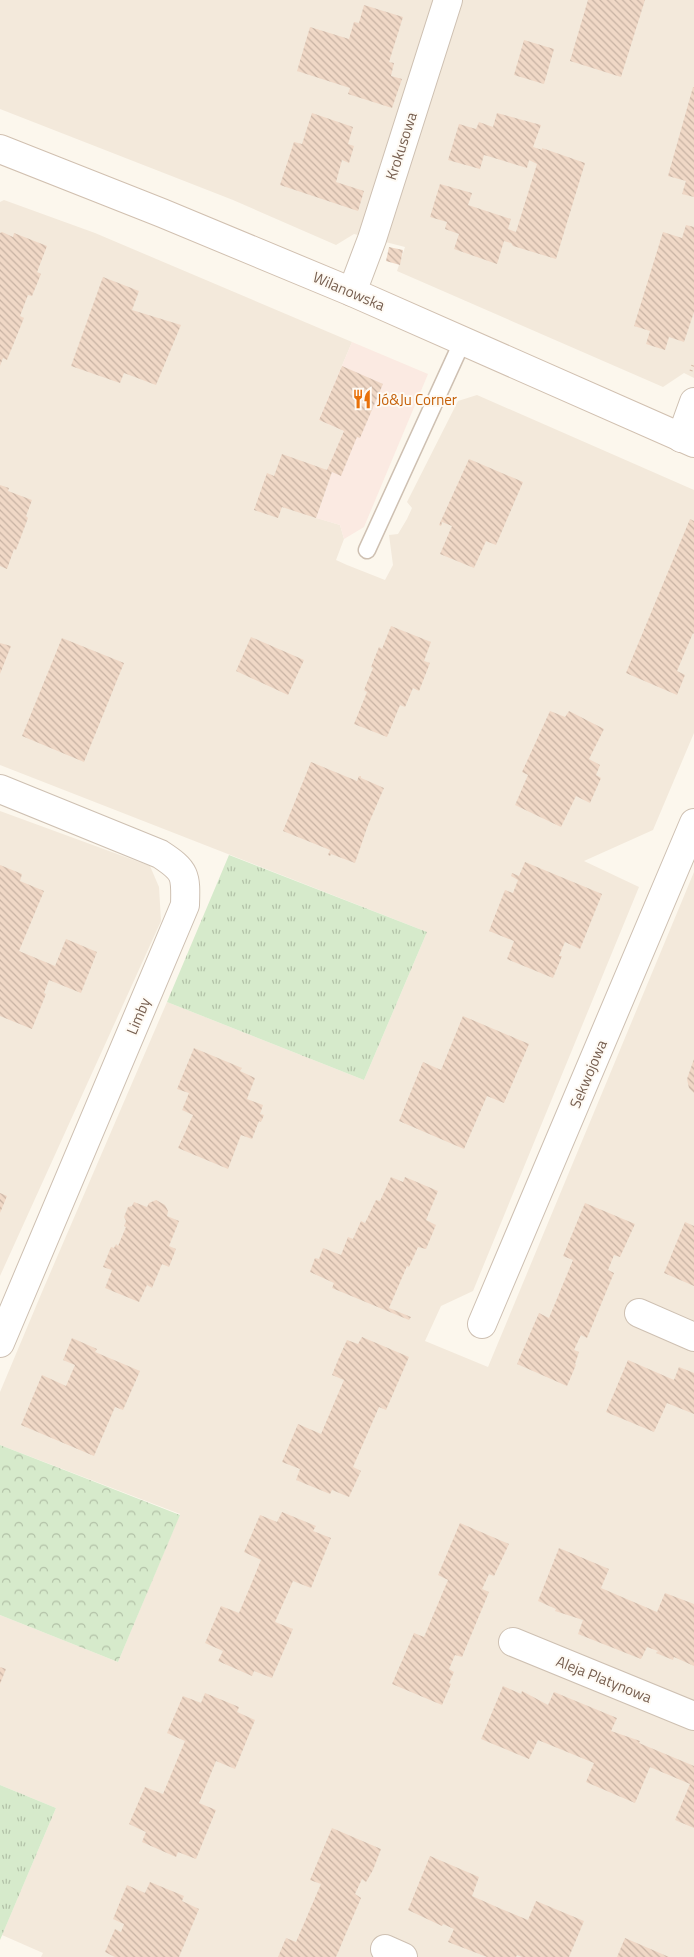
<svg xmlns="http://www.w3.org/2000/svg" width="694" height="1957" viewBox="0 0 694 1957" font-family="'Titillium Web',sans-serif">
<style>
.residential{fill:#f3e9db}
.commercial{fill:#fbeae2}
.grass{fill:url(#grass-tufts)}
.forest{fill:url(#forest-crowns)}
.building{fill:url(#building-back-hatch)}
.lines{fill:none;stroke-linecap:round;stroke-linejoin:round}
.lane-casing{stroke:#cec0b2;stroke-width:19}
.street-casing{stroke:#cec0b2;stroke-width:30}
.secondary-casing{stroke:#d1c0b0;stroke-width:30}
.path{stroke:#d6bba8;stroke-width:3;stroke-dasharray:1 4;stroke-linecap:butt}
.lane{stroke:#fff;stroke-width:16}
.street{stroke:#fff;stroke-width:28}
.secondary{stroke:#fff;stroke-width:28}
.labels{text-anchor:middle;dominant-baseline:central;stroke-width:4;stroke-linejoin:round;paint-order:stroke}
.street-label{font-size:15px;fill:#775f50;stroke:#fefaf4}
.food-label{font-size:15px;fill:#c56008;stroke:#fefaf4;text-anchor:start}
</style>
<defs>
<pattern id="grass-tufts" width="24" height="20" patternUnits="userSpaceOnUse" patternTransform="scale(1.25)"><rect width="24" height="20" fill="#d6eacb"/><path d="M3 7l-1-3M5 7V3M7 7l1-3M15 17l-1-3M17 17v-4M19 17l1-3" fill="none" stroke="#b2c1a7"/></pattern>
<pattern id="forest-crowns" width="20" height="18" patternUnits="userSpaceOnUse" patternTransform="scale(1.25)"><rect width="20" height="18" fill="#d6eacb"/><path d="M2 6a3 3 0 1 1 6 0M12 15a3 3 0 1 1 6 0" fill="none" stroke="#b2c1a7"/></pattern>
<pattern id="building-back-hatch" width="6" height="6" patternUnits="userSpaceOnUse" patternTransform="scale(1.25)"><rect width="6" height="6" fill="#f0d8c6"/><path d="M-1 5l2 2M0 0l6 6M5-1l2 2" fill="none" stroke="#c7b2a3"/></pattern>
</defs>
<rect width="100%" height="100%" fill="#fcf7ed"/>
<path class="residential" d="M0,0H694V378L684,373L663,387L397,271L405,247L354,234L336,245L233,200L0,109Z
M4,200L95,233L352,342L319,420L344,431L328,470L332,472L317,518L340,525L344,539L336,560L347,565L385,580L393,565L389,535L398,534L407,519L412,508L407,502L458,401L477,395L694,490V733L653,830L584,861L639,887L473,1291L441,1306L425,1341L488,1367L694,872V1957H41L43,1953L2,1935L56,1808L0,1785V1615L118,1662L180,1514L0,1445V1392L42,1292L167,1002L364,1080L427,932L0,765V202Z
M0,811L150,866L159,887L161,921L0,1276Z"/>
<path class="commercial" d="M352,342L428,374L364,527L344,539L340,525L316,518L332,472L327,470L344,431L319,420Z"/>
<path class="grass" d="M229,855L427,932L364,1080L167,1002Z
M0,1785L56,1808L0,1940Z"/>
<path class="forest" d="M0,1445L180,1515L118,1662L0,1615Z"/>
<path class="building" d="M588,0H645L621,77L570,61Z
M364,5L403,17L389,62L394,63L391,76L402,79L392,108L348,94L350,88L297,71L310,27L349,39L354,22L359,23Z
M524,40L554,49L544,84L514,75Z
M693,87H694V197L682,194L686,181L668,176Z
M312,113L353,127L348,144L354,146L349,163L342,160L336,182L364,191L358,211L280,185L294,142L302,144Z
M497,113L541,125L533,147L542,150V148L585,163L556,259L513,246L511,243L504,241L497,264L454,249L459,234L445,229L447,222L430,217L440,184L472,193L468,205L511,219L508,229L516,232L537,164L529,160L527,168L484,155L480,169L448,160L459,124L476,129L479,122L493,127Z
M686,225L694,227V312L684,342L669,337L665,350L646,344L650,331L634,326L663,232L682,238Z
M2,232L13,237L14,233L47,246L37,272L41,274L32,296L28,295L20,316L24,318L7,360L3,358L0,366V233Z
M389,247L403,250L400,265L386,261Z
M103,277L139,291L132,310L181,325L156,385L124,373L120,383L71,366Z
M342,366L383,384L360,438L357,437L341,476L332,472L316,518L282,507L278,518L254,510L267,473L274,476L282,454L327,470L344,431L319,420Z
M469,459L523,482L496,545L486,541L474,568L440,554L452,526L442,522L441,526L439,525Z
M0,485L9,488L8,491L32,500L26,516L28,518L16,550L14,549L7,569L0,566Z
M690,519L694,521V634L693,633L677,671L685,675L677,695L626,673Z
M391,626L431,642L424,661L430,663L419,691L413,688L405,707L400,705L387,737L354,724L367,692L364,690L373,668L371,667L379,647L382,649Z
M251,637L304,660L288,695L236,671Z
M62,638L124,663L84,762L22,736Z
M0,643L11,646L0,674Z
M550,711L565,717L569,711L604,729L589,759L600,765L596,775L601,778L590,803L576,796L561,827L515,805L528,775L522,772Z
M311,762L357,781L359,776H361V778L384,788L368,825L355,863L331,854L330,856L328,855L330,850L283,831Z
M525,862L602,894L580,949L565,942L559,956H562L553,978L507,959L514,941L489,931L505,890L513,893L518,880L511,876L512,873L519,876Z
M0,865L22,874L20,881L44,891L19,951L55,966L66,939L97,952L81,993L49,980L44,993L46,994L32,1029L0,1016Z
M463,1016L529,1044L504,1103L487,1096L464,1149L399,1121L423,1062L441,1070Z
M194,1048L242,1068L240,1071L255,1078L247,1099L263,1105L260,1114L264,1115L261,1122L259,1121L252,1139L241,1135L228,1169L178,1148L193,1115L182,1110L189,1093L177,1089Z
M694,1059V1093L689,1088L687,1079Z
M391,1177L403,1182L405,1177L438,1191L426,1220L436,1225L426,1249L418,1247L409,1267L407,1266L389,1308L411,1317L409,1320L332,1288L334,1283L310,1272L315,1258L319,1259L323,1248L341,1255L348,1237L353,1239L361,1221L365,1223L376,1200L380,1201Z
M0,1193L7,1196L0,1213Z
M156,1200L165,1205L168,1211L167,1216L179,1221L169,1246L176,1249L169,1267L162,1264L152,1288L147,1285L139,1302L105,1288L112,1270L103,1267L111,1247L114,1248L116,1244L118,1246L126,1227L124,1226L126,1221L124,1217L128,1207L132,1206L134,1202L147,1207L149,1203Z
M585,1203L635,1224L620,1257L614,1255L608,1270L614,1273L587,1338L581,1335L574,1350L579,1352L575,1364L576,1365L567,1386L517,1364L539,1313L549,1318L573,1260L563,1256Z
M685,1222L694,1226V1286L664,1273Z
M362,1337L409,1357L386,1410L379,1407L353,1467L361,1471L349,1497L332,1490L330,1494L296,1480L300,1469L282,1462L298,1424L321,1434L344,1380L332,1375L338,1360L347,1340L358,1344Z
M72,1338L97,1349L95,1352L140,1371L123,1410L115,1407L94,1456L21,1425L42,1375L66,1386L75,1365L63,1360Z
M628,1360L674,1380L679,1367L694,1373V1414L667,1403L654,1432L606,1412Z
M282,1512L316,1526L313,1531L331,1538L311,1588L293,1581L275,1622L293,1629L272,1678L254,1671L252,1676L218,1661L223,1651L205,1643L221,1606L239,1613L250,1587L261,1560L244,1552L260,1515L277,1522Z
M460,1523L509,1544L494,1576L489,1574L482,1589L489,1592L462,1657L455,1655L449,1669L454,1672L449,1683L451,1684L442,1705L392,1684L414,1633L424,1637L448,1580L438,1575Z
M559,1548L609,1569L601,1588L657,1612L665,1593L694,1604V1666L674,1657L673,1660L656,1653L658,1651L647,1647L641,1659L578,1634L583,1620L555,1611L556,1609L538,1601Z
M0,1667L6,1669L0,1684Z
M503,1686L521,1694L522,1691L548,1705L554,1692L617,1718L611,1731L640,1741L639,1743L694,1766V1828L675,1820L690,1784L650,1767L635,1803L586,1782L594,1763L538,1740L529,1759L481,1739Z
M205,1693L239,1707L237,1712L255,1720L235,1769L216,1761L199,1803L216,1810L196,1859L178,1852L176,1857L142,1842L146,1832L129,1824L145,1787L163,1794L185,1741L167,1733L183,1696L201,1703Z
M332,1828L381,1849L373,1870L366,1882L362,1879L355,1894L361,1898L336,1957H278L286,1938L296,1942L321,1884L310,1880Z
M430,1856L479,1877L472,1896L499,1908L528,1920L536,1901L584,1921L569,1957H522L517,1955L516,1957H487L448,1942L454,1929L443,1924L442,1926L408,1910Z
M150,1882L184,1896L182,1901L199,1909L179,1957H115L105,1952L115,1929L121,1932L124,1924L113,1919L127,1885L145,1893Z
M625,1938L669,1957H617Z"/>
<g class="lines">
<defs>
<path id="lane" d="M367,550L463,340"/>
<path id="street" d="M352,292L372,239L448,0
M681,438L694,402
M0,789L160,854C186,871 186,875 185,905L0,1343
M639,1313L694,1337
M482,1324L694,823
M513,1642L694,1716
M385,1949L403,1957"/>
<path id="secondary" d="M0,149L162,213L352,292L694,443"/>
</defs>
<use href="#lane" class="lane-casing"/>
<use href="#street" class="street-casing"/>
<use href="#secondary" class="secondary-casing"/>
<path class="path" d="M691,371L694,362"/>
<use href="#lane" class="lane"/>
<use href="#street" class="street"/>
<use href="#secondary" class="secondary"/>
</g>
<defs>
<symbol id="restaurant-bare" viewBox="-9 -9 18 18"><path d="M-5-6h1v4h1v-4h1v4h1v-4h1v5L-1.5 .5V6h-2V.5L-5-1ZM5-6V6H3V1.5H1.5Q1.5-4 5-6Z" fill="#e8710a" stroke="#fefaf4" stroke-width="2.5" paint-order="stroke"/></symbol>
</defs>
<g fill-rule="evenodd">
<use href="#restaurant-bare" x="348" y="385" width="28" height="28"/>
</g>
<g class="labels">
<g class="street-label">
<text transform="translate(401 146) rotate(-72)">Krokusowa</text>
<text transform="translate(349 291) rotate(23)">Wilanowska</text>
<text transform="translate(138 1016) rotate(-67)">Limby</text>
<text transform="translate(588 1074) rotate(-67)">Sekwojowa</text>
<text transform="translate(604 1679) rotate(22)">Aleja Platynowa</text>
</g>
<g class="food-label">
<text x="377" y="399">Jó&amp;Ju Corner</text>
</g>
</g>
</svg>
